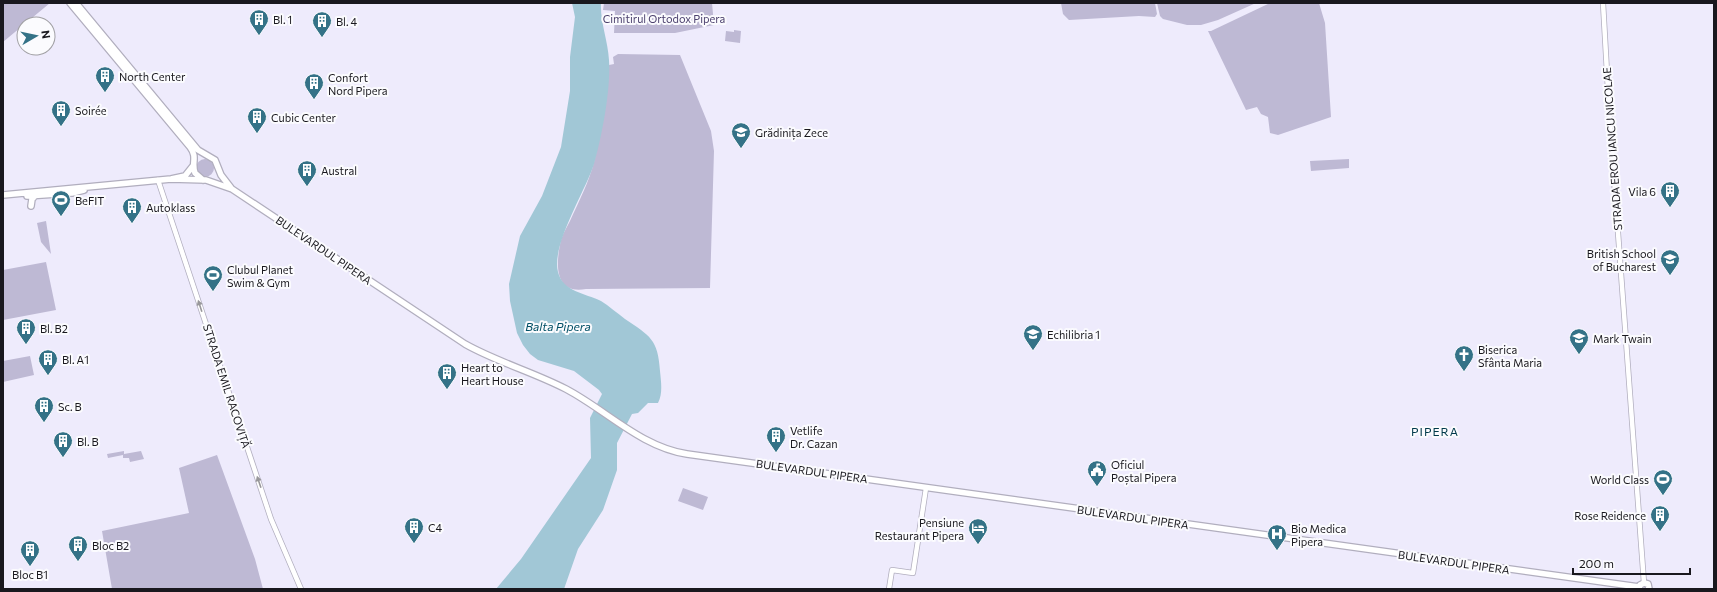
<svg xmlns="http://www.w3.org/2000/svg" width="1717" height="592" viewBox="0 0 1717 592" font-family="Commissioner,sans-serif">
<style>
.green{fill:#beb9d4}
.water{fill:#a1c7d6}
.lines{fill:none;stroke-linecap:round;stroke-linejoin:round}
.minor-casing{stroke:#b1aebe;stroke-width:6}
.major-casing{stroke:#b1aebe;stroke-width:8}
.minor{stroke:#fff;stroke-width:4.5}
.major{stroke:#fff;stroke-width:5.5}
.oneway{fill:#98979a}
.labels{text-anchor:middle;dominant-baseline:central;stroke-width:4;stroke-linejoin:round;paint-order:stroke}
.park-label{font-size:11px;fill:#4b406d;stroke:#fbfbfe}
.poi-label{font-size:11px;fill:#19181e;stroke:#fbfbfe;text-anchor:start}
.street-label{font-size:11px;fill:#19181e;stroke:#fbfbfe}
.water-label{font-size:12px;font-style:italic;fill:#004f65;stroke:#fbfbfe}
.neighbourhood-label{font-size:12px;letter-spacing:1px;fill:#00394a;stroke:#fbfbfe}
</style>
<rect width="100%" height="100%" fill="#eeebfc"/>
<path class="green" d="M3,3H50L3,42Z
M604,3H712L714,25L675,33H614L615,11L603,10Z
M1061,3H1155L1157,14L1155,17L1139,16L1069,20L1063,14Z
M1157,3H1256L1218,20L1201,25H1187L1163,19L1160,16Z
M1270,3H1319L1325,23L1331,117L1278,135L1270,133L1268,117L1261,114L1257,107L1246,110L1208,31H1211Z
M734,30L741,31L740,43L725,41L726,31L734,32Z
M618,54L680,55L711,131L714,151L710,288L586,289C553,295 556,262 561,240C563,233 567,227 570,221C579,201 589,182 594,162C602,130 608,98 609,65L614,64L613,57Z
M1349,159V168L1311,171L1310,161Z
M196 168a9 9 0 1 1 18 0a9 9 0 1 1-18 0Z
M46,221L51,254L41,242L37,223Z
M46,262L56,310L3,320V270Z
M30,356L34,375L3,382V361Z
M124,451V454L141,451L144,459L130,462L129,458H123V455L108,458L107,454Z
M217,455L255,559L263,589H112L102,531L189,513L179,468Z
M683,488L708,497L703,510L678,501Z"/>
<path class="water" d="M572,3H601C600,22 608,41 609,60C611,89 602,136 594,164C585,192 551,245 558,272C563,292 585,293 601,301C609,306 617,313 625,319C650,336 658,339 660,371C661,382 663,393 658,403H648L638,413L632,414L617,443V470L603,510L578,549L564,589H496L521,559L591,458L590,418L602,394L599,390L574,371L538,360L530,354L523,345L517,333L510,301L509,284L520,236L542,196L561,147L570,91V57L575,17Z"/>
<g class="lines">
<defs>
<path id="minor" d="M1603,3L1610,125L1644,583
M158,180L271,519L301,589
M889,589L892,570L913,573L926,488"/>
<path id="major" d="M70,3L190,147C198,158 191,162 195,173L203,180
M76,3L198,150L215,160L221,175L231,188
M171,179L206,180L232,189L465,344C497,362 533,372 566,389C606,410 641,447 687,454L1639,587
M3,195L171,179L185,176L193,166
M27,196L72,193L84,190
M31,206L32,199L36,195
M1639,589L1640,585L1644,583L1648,584L1649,589"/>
</defs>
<use href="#minor" class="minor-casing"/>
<use href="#major" class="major-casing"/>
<use href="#minor" class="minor"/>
<use href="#major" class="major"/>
</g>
<defs><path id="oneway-solid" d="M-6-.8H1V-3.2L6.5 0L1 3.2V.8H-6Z"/></defs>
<g class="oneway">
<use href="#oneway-solid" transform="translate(200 306) rotate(-108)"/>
<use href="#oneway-solid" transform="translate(259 482) rotate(-109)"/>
</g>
<defs>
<symbol id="building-pin" viewBox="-11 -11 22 30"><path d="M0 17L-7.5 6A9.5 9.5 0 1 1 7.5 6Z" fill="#347287" stroke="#fbfbfe"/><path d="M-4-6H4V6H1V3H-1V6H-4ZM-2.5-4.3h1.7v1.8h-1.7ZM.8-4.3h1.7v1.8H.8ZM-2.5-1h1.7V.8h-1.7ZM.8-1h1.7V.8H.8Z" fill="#fff"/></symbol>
<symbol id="school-pin" viewBox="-11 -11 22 30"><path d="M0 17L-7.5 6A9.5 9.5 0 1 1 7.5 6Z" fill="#347287" stroke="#fbfbfe"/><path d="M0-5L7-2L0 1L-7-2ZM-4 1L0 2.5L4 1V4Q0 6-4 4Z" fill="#fff"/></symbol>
<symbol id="stadium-pin" viewBox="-11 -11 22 30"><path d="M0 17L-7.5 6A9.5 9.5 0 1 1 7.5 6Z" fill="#347287" stroke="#fbfbfe"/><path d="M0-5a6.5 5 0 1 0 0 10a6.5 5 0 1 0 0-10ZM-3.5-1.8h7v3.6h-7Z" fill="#fff"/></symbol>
<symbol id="church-pin" viewBox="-11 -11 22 30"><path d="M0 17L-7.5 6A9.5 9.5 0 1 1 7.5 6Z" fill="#347287" stroke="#fbfbfe"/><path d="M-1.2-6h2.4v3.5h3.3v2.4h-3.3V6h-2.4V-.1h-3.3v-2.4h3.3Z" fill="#fff"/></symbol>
<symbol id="civic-pin" viewBox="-11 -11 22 30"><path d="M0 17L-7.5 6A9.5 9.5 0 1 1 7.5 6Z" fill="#347287" stroke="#fbfbfe"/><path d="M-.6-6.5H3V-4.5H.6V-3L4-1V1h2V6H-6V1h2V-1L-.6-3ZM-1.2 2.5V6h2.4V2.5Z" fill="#fff"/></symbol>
<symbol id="hotel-pin" viewBox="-11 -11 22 30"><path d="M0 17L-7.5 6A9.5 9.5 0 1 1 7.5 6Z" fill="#347287" stroke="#fbfbfe"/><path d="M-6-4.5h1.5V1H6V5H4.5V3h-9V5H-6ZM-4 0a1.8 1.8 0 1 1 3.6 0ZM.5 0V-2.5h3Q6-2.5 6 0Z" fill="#fff"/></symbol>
<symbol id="hospital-pin" viewBox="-11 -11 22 30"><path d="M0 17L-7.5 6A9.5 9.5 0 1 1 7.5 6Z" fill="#347287" stroke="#fbfbfe"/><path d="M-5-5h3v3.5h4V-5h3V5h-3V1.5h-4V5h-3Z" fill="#fff"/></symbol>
</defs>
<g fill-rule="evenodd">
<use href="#building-pin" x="248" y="8" width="22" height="30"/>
<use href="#building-pin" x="311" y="10" width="22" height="30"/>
<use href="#building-pin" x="94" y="65" width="22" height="30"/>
<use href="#building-pin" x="303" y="72" width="22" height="30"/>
<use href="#building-pin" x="50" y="99" width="22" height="30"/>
<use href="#building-pin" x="246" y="106" width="22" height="30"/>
<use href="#school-pin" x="730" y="121" width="22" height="30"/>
<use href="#building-pin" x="296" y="159" width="22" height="30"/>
<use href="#building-pin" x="1659" y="180" width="22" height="30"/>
<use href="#stadium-pin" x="50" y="189" width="22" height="30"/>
<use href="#building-pin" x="121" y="196" width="22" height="30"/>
<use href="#school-pin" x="1659" y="248" width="22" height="30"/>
<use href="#stadium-pin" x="202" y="264" width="22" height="30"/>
<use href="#building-pin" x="15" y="317" width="22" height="30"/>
<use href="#school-pin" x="1022" y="323" width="22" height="30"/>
<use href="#school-pin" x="1568" y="327" width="22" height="30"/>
<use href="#church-pin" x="1453" y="344" width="22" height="30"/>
<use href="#building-pin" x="37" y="348" width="22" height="30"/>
<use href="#building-pin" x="436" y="362" width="22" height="30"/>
<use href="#building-pin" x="33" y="395" width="22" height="30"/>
<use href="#building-pin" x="765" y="425" width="22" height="30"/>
<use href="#building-pin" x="52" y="430" width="22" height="30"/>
<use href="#civic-pin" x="1086" y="459" width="22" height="30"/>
<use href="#stadium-pin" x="1652" y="468" width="22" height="30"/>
<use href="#building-pin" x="1649" y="504" width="22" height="30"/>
<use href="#building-pin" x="403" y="516" width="22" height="30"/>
<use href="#hotel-pin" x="967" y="517" width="22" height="30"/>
<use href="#hospital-pin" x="1266" y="523" width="22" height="30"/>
<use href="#building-pin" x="67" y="534" width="22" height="30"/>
<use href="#building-pin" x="19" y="539" width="22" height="30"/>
</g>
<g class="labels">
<g class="park-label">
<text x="664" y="18">Cimitirul Ortodox Pipera</text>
</g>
<g class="poi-label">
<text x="273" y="19">Bl. 1</text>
<text x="336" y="21">Bl. 4</text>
<text x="119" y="76">North Center</text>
<text x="328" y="77">Confort<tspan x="328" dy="13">Nord Pipera</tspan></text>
<text x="75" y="110">Soirée</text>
<text x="271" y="117">Cubic Center</text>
<text x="755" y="132">Grădinița Zece</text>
<text x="321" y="170">Austral</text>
<text x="1656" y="191" text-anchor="end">Vila 6</text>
<text x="75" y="200">BeFIT</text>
<text x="146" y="207">Autoklass</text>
<text x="1656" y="253" text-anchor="end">British School<tspan x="1656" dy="13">of Bucharest</tspan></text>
<text x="227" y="269">Clubul Planet<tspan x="227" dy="13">Swim &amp; Gym</tspan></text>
<text x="40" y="328">Bl. B2</text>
<text x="1047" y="334">Echilibria 1</text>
<text x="1593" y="338">Mark Twain</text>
<text x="1478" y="349">Biserica<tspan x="1478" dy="13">Sfânta Maria</tspan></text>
<text x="62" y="359">Bl. A1</text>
<text x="461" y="367">Heart to<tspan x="461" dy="13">Heart House</tspan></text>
<text x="58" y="406">Sc. B</text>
<text x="790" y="430">Vetlife<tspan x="790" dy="13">Dr. Cazan</tspan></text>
<text x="77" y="441">Bl. B</text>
<text x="1111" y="464">Oficiul<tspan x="1111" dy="13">Poștal Pipera</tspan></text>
<text x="1649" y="479" text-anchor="end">World Class</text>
<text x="1646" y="515" text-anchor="end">Rose Reidence</text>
<text x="964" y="522" text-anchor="end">Pensiune<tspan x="964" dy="13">Restaurant Pipera</tspan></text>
<text x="428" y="527">C4</text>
<text x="1291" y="528">Bio Medica<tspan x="1291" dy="13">Pipera</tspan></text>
<text x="92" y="545">Bloc B2</text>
<text x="30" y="574" text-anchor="middle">Bloc B1</text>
</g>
<g class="street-label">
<text transform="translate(1612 149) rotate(-94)">STRADA EROU IANCU NICOLAE</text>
<text transform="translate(324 250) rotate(34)">BULEVARDUL PIPERA</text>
<text transform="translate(227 386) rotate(72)">STRADA EMIL RACOVIȚĂ</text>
<text transform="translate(812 471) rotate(8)">BULEVARDUL PIPERA</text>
<text transform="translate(1133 517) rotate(8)">BULEVARDUL PIPERA</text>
<text transform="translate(1454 562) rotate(8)">BULEVARDUL PIPERA</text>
</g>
<g class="water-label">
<text x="558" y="326">Balta Pipera</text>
</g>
<g class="neighbourhood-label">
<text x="1435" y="431">PIPERA</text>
</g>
</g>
<rect width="1717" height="592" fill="none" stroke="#19181e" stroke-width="8"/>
<g transform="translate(36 36) rotate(81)"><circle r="19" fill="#fbfbfe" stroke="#a1a0a4"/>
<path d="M0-3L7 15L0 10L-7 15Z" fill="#347287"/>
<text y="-6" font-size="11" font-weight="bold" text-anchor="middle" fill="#19181e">N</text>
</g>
<path d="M1573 568v6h117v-6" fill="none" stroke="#19181e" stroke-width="2"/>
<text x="1579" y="568" font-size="12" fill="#19181e" stroke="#fbfbfe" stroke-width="3" paint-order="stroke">200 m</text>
</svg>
